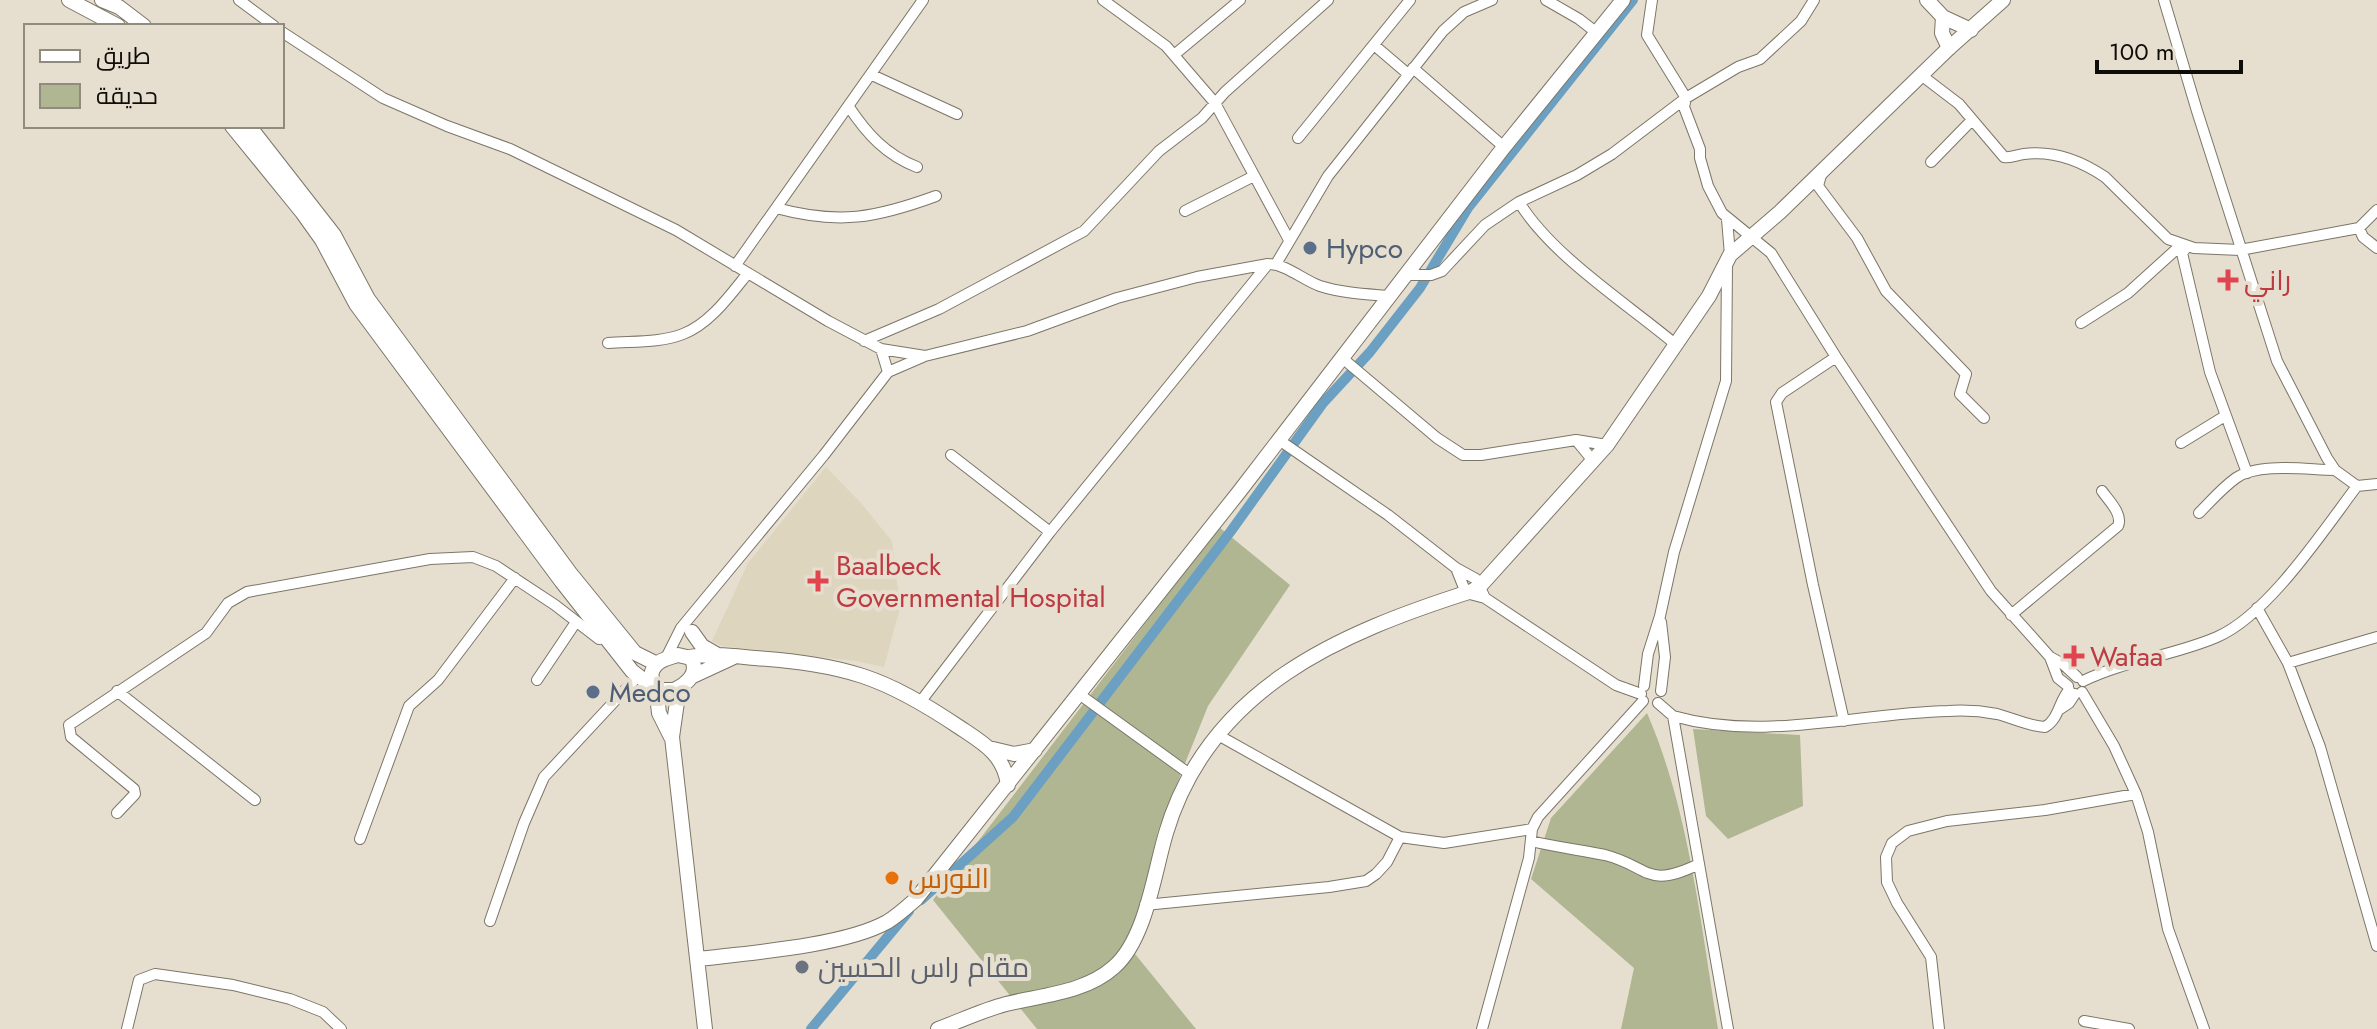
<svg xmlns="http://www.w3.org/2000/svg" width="2377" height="1029" viewBox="0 0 2377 1029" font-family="Jost,Cairo,sans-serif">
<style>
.built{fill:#ded5be}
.green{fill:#b0b692}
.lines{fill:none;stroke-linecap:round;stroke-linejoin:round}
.canal{stroke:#6ba0c2;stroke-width:10}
.minor-casing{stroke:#7c7668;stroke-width:12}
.tertiary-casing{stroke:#7c7668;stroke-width:16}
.secondary-casing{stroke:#7c7668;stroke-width:16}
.minor{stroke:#fff;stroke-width:10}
.tertiary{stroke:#fff;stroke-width:14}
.secondary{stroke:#fff;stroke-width:14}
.service-dot{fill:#5c6f8a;stroke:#e6dfcf;stroke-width:3}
.health-dot{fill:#e0444e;stroke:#e6dfcf;stroke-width:3}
.food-dot{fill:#e8710a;stroke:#e6dfcf;stroke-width:3}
.worship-dot{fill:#6b7280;stroke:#e6dfcf;stroke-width:3}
.labels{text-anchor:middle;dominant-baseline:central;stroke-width:8;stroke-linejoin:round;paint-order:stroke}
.service-label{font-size:28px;fill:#4e5e75;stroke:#e6dfcf;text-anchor:start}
.health-label{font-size:28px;fill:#be3a42;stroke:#e6dfcf;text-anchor:start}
.food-label{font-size:28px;fill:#c56008;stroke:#e6dfcf;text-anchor:start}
.worship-label{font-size:28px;fill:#5b616d;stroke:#e6dfcf;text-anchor:start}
</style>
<rect width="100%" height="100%" fill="#e6dfcf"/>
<path class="built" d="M826,467L861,503L892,541L900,608L884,667L855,661L722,646L712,641L748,563Z"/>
<path class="green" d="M1219,527L1290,585L1208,706L1158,831L1131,949L1196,1029H1037L933,900Z
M1647,713C1689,809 1701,926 1718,1029H1621L1634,968L1531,879L1551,818Z
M1693,729L1800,735L1803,806L1728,839L1706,816Z"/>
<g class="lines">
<path class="canal" d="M921,900L1013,817L1231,531L1323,403L1370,352L1420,288L1468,208L1633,0
M811,1029L909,911"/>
<defs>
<path id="minor" d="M239,0L274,26
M1103,0L1166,46L1215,103L1289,240
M1546,0L1579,19L1597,33
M1652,0L1647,35L1686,98L1738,67L1760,59L1801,21L1814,0
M2164,0L2197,111L2277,361L2327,458L2335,470L2357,486L2377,484
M282,32L383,98L447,126L510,149L676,230L828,321L881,349L925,356
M1374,45L1408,74
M1174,55L1240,0
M1413,68L1504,147
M872,75L957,114
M1921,75L1959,104L2004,157C2012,158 2016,155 2024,154C2054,150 2080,160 2105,177L2168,239L2194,248L2240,250L2359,228L2377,210
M1686,98L1684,107L1700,149V158L1708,186L1722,213L1771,253L1836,357L1991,591L2050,657L2063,664L2077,677
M849,107C867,134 886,155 917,167
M1298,138L1410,0
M1931,162L1972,120
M1821,175L1818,186L1857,238L1886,291L1966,374L1960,394L1984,418
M1519,202C1551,255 1626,303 1675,344
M776,208C839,225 876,218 936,196
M1185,211L1254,176
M1727,219L1730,255
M2359,228L2363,237L2377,248
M2187,247L2182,253L2210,372L2247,473
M1276,264L1328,176L1443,31L1464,12L1492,0
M735,266L923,0
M1405,275H1431L1442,271L1485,225L1519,202L1577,175L1612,154L1686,98
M2081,323L2128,293L2181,245
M864,341L939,309L1084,231L1159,151L1202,118L1225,92L1328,0
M608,343C632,341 660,343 683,334C710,324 731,294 748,273
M881,349L888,372
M1341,357L1437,438L1463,455H1481L1576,440L1607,445
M1836,357L1782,393L1776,402L1813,585L1844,721
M1279,440L1388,515L1456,568L1476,579L1485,598
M1576,440L1594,462
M2181,443L2225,416
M951,455L1050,532
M2199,513C2211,501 2222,488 2236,478C2259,462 2308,470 2335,470
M1456,568L1466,593L1485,598L1616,685L1641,694
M2257,608L2288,663L2320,747L2377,946
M2011,615L2118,526C2123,514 2109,501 2102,491
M1661,622L1665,657L1661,691
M2050,657L2058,678L2068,686
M666,658L681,628L824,455L888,372L925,356L1027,331L1117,298L1197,277L1268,264C1286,264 1303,280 1320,286C1342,293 1366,294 1389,296
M2288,663L2377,637
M537,680L576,622
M2083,681C2126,660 2173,656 2217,637C2268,615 2323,531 2357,486
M1644,686L1648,654L1660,616L1674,552L1726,381L1727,264
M117,691L255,800
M2082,692L2114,746L2136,794L2148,832L2168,929L2204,1029
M1079,694L1191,775
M921,701L1050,532L1268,264
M1658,703L1673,716L1728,1029
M2060,709L2069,703L2075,694
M1673,716C1764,742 1856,713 1948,711C1964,710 1981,711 1997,714C2013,718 2028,726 2045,727C2059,719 2059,701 2069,690
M1218,735L1400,837L1444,843L1532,829
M117,813L135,794L134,789L71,737L69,725L206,633L228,603L247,592L430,559L473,557L496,566L555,605L599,639L608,637
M360,839L409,706L438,680L515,578
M1531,841C1556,847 1580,850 1605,855C1649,866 1646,890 1699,864
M1145,905L1329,887L1366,881L1376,874L1387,862L1400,837
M490,921L524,823L544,777L637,677
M2084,1021L2129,1029
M127,1029L139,980L155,974L233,985L290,999L323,1012L341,1029
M1482,1029L1529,858L1532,829L1538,817L1643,701
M1939,1029L1931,957L1897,903L1887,882L1886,857L1892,843L1908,831L1947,821L2045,810L2136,794"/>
<path id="tertiary" d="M69,0L118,26
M102,0L119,7L144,26
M232,126L302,212L322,240L356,304L562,582L632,671L645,681L653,682
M249,126L334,235L368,299L570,573L635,653L657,664
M692,632L702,646L716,654
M678,655L691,658C700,673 687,684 674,690H660L651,677C652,662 664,659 678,655Z
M689,657C711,653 733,656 755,658C846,665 883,676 959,727C983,743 1004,754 1008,785
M693,676L734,657
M656,687L659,713L671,737
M679,688L672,737L705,1029
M993,749L1014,754L1035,750
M698,959C748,953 844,946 887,922C897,916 907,907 916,899L1239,492L1504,147L1623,0
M938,1029C960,1021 983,1010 1006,1004C1042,995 1085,993 1114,967C1146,939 1154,873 1166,833C1209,688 1340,633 1472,591L1481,585L1607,445L1709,296L1730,255L1780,212L1949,48"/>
<path id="secondary" d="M1927,0L1943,17L1971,30
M1943,17L1942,33L1949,48L2003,0"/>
</defs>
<use href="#minor" class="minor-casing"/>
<use href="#tertiary" class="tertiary-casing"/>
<use href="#secondary" class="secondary-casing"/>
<use href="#minor" class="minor"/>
<use href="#tertiary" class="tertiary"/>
<use href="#secondary" class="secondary"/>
</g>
<g class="service-dot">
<circle cx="1310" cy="248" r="8"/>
<circle cx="593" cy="692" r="8"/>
</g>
<g class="health-dot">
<path d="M2224 268h8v8h8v8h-8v8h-8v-8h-8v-8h8z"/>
<path d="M814 569h8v8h8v8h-8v8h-8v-8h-8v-8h8z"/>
<path d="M2070 644h8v8h8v8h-8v8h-8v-8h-8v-8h8z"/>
</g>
<circle class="food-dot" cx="892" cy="878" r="8"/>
<circle class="worship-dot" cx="802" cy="967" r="8"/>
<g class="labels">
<g class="service-label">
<text x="1326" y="248">Hypco</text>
<text x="609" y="692">Medco</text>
</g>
<g class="health-label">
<text x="2244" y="280">راني</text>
<text x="836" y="565">Baalbeck<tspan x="836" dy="32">Governmental Hospital</tspan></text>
<text x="2090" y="656">Wafaa</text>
</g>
<g class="food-label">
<text x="908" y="878">النورس</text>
</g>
<g class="worship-label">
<text x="818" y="967">مقام راس الحسين</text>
</g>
</g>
<rect x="24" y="24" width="260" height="104" fill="#e6dfcf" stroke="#908b7f" stroke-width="2"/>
<rect x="40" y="50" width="40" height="12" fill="#ffffff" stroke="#908b7f" stroke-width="2"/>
<text x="96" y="64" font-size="24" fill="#0f0d08">طريق</text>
<rect x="40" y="84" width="40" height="24" fill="#b0b692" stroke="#908b7f" stroke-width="2"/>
<text x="96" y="104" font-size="24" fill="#0f0d08">حديقة</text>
<path d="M2097 60v12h144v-12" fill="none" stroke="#0f0d08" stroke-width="4"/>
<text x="2109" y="60" font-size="24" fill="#0f0d08" stroke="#e6dfcf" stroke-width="6" paint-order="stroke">100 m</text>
</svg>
